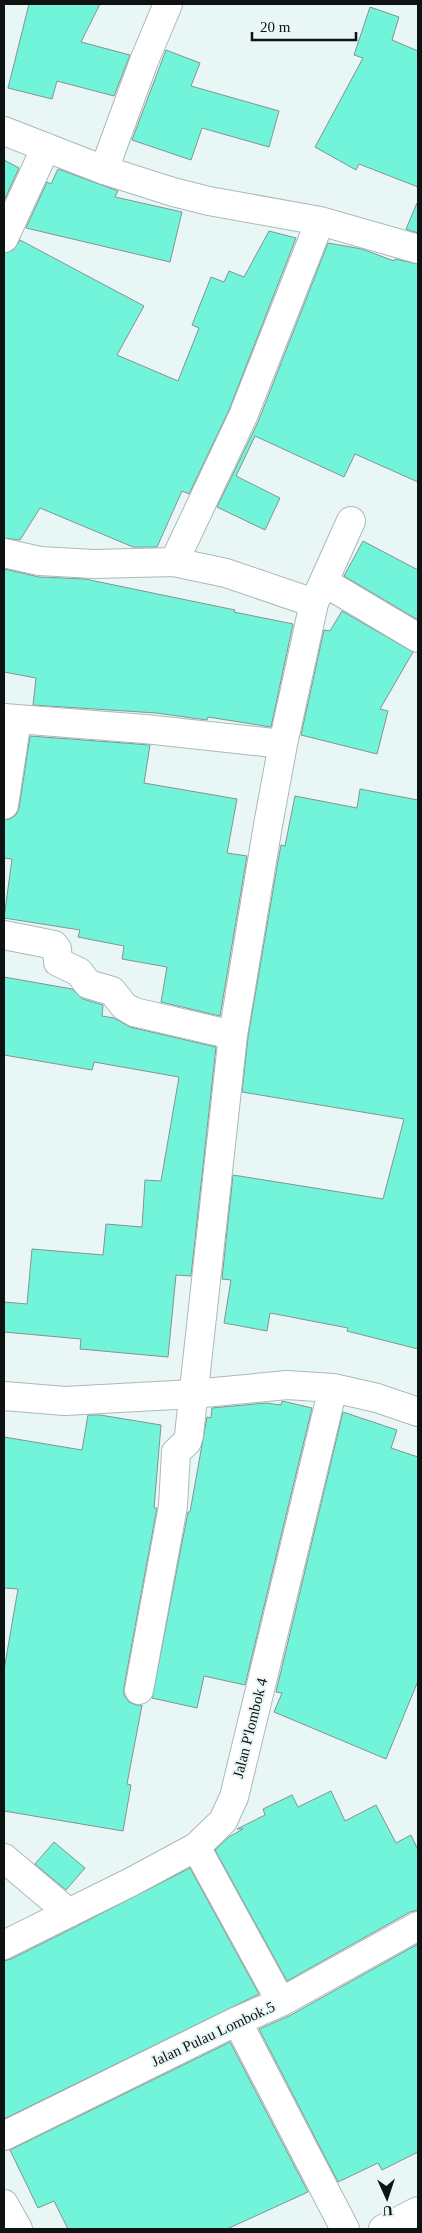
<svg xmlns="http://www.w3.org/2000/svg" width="422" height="2233" viewBox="0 0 422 2233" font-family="Georgia,serif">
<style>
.building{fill:#71f4d9;stroke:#879390}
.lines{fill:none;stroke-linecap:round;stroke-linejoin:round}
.street-casing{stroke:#acb9b9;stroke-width:30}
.secondary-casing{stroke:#acb9b9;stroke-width:30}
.street{stroke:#fff;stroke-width:28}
.secondary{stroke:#fff;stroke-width:28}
.labels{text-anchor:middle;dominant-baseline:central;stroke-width:4;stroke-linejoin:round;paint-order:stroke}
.street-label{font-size:15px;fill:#0e1212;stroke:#e8f6f6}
</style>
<rect width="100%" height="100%" fill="#e8f6f6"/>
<path class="building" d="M29,4H100L81,42L130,55L114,96L57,81L52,99L8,88Z
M370,7L399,17L392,40L418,51V187L359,164L356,170L315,147L363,58L354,55Z
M166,50L200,63L191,86L279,111L269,147L202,128L191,160L132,140Z
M4,160L19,168L4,201Z
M58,169L118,191L115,197L182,212L170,262L26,228L47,182L51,184Z
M417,203H418V233L406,229Z
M269,231L296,238L229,410L189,494L182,491L157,547H133L40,508L20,540L4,538V253L13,250L20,240L144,306L117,355L178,381L199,328L192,325L211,277L224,282L229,271L244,277Z
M328,243L362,249L394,261L395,259L418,264V482L355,454L344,477L255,436L236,476L280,498L265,530L217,507L258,422Z
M363,541L418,570V620L344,576Z
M4,569L39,577L85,579L235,610L234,612L293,624L271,727L208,717L207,720L156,713L33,705L36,678L4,672Z
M342,611L413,652L380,709L388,711L377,754L301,735L324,630L330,631Z
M30,736L150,745L144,783L237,799L227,853L247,856L220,1016L161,1002L167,967L122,959L124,946L78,937L80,930L4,918L12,859L4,858V820L10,819L16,815L19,808Z
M360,789L418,800V1349L347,1331L348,1328L270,1313L267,1331L224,1323L231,1280L222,1279L233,1175L383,1199L404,1119L242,1092L248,1037L278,861L281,845L285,846L295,796L357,808Z
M4,977L72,989L83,999L103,1005L102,1016L114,1018L130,1027L216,1047L191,1276L176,1275L168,1357L80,1349L81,1339L4,1332V1302L27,1304L32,1249L103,1255L106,1224L142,1227L145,1180L161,1181L179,1077L94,1062L92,1070L4,1055Z
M282,1401L312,1408L245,1685L204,1676L197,1708L152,1698L188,1512H190L207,1417L211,1418L212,1408L266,1403L281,1405Z
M343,1412L397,1430L391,1448L418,1457V1681L386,1759L274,1712L282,1693L276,1692Z
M88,1415H100L161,1425L154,1508H157L124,1687V1695L129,1702L136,1705H142L127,1784L131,1785L123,1831L4,1811V1670L18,1589L4,1588V1437L82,1450Z
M331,1791L345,1821L376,1805L396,1843L411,1835L418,1850V1910L410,1912L287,1981L215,1850L229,1837L243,1829H237L265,1815L263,1809L292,1795L298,1807Z
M54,1842L85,1868L66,1890L35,1864Z
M190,1868L259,1994L4,2119V1961L11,1959L75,1927Z
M418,1944V2152L382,2170L378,2163L338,2182L259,2029L289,2016Z
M230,2042L308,2192L227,2229H68L54,2201L38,2208L10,2150Z"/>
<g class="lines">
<defs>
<path id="street" d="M4,131L104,170L173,192L209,201L320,221L418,249
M104,170L144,61L168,4
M4,238L46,147
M4,553L40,561L94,564L174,562L226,573L314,603
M174,562L243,416L320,221
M324,582L418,638
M4,718L145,729L283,744
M4,805L17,719
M4,935L54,945L57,949L58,962L79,972L88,984L112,991L124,1006L134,1012L233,1035
M4,1396L65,1401L193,1394L287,1385L333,1388L377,1398L418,1412
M139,1690L173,1506L176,1452L187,1442L189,1435L233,1035L268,825L283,744L314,603L351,521
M196,1847L281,2002
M4,1858L69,1913
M4,1945L131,1882L196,1847L223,1821L234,1797L333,1388
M237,2021L345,2229
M4,2136L237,2021L281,2002L418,1926
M4,2204L18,2229"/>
<path id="secondary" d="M383,2229L418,2211"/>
</defs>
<use href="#street" class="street-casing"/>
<use href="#secondary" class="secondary-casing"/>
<use href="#street" class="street"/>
<use href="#secondary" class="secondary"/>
</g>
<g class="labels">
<g class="street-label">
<text transform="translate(250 1728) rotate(-76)">Jalan P'lombok 4</text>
<text transform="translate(213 2034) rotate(-25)">Jalan Pulau Lombok.5</text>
</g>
</g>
<rect width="422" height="2233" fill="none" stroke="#0e1212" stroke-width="10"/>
<g transform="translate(387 2198) rotate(177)" stroke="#e8f6f6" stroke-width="4" paint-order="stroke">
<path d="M0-4L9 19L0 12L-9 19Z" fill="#0e1212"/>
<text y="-8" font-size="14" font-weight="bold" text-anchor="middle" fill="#0e1212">U</text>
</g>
<path d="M252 32v8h104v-8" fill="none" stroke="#0e1212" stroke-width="2.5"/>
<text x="260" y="32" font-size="15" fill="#0e1212" stroke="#e8f6f6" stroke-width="4" paint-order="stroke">20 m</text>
</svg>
